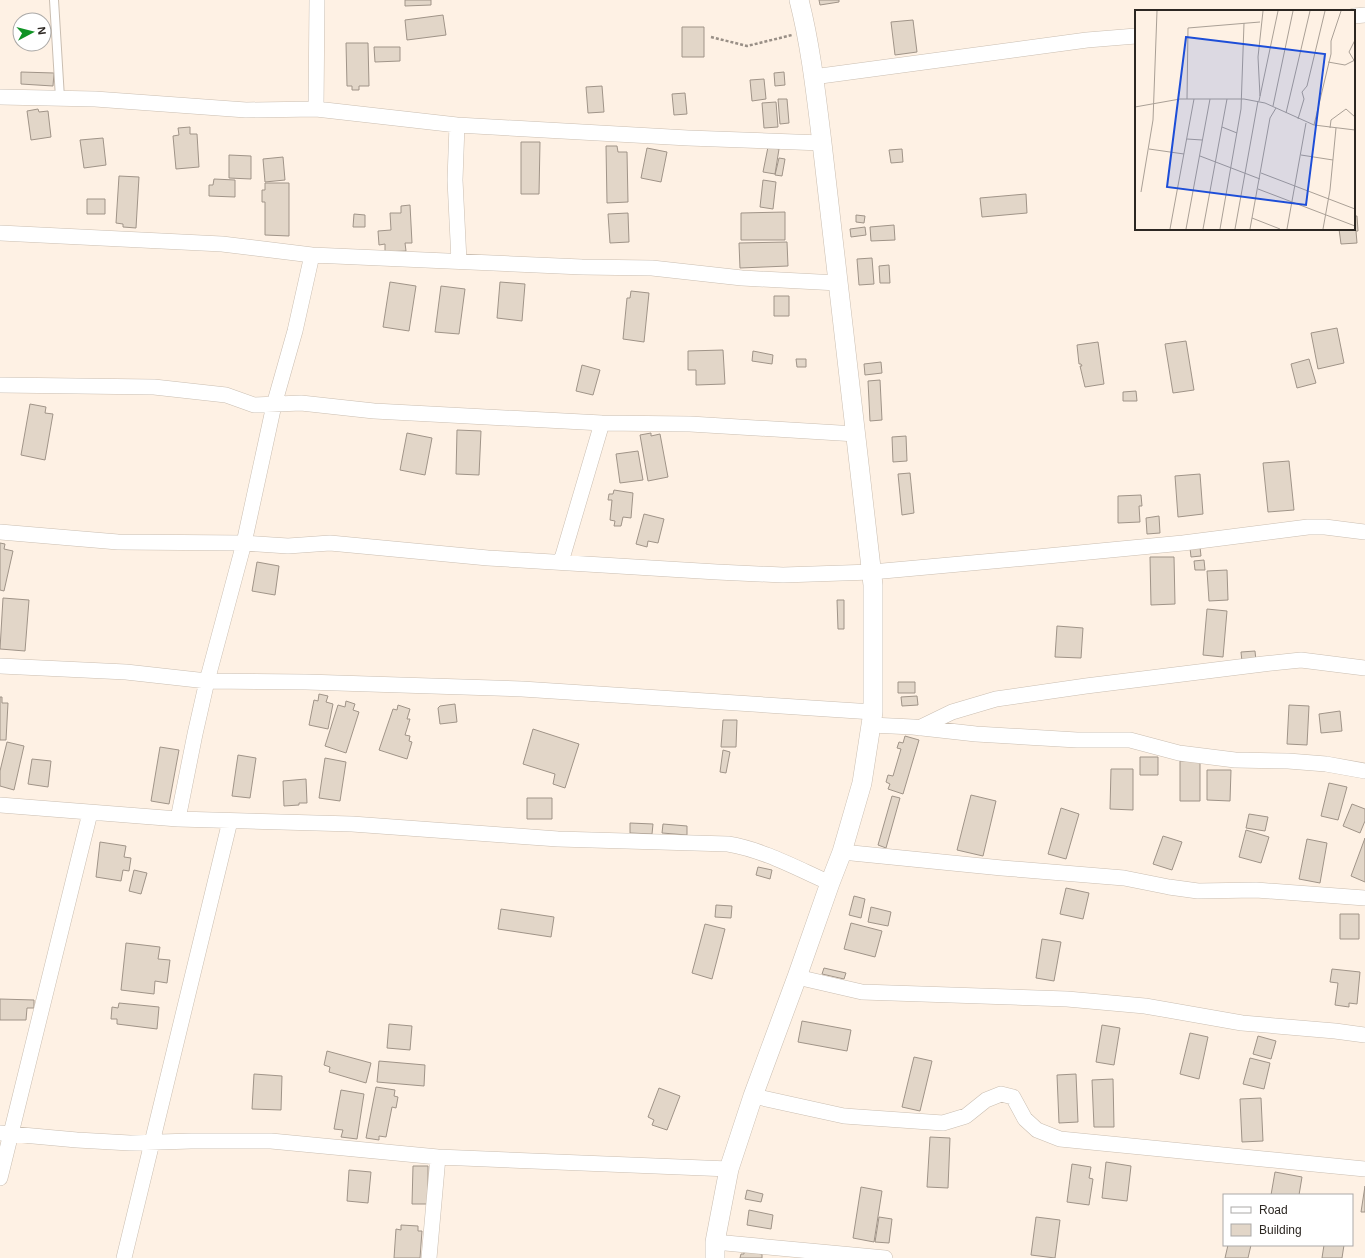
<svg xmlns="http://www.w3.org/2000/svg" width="1365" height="1258" viewBox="0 0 1365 1258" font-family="Arial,sans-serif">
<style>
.building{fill:#e2d6c8;stroke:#a09488}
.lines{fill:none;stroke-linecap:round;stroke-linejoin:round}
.service-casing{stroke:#cabeb1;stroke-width:10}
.minor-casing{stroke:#cabeb1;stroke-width:16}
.tertiary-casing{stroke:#cabeb1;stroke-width:20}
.path{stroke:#998f86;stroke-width:2.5;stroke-dasharray:3 2;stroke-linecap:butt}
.service{stroke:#fff;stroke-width:8}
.minor{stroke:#fff;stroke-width:15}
.tertiary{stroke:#fff;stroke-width:19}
.inset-road{fill:none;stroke:#aaa096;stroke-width:1}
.view{fill:#1d4ed8;fill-opacity:0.15;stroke:#1d4ed8;stroke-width:2}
.inset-edge{fill:none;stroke:#2c2722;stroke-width:2}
</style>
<rect width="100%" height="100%" fill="#fef1e4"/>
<path class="building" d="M405,0H431V5L405,6Z
M819,0H839V2L820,5Z
M443,15L446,35L407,40L405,20Z
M913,20L917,52L895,55L891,22Z
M682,27H704V57H682Z
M346,43H368L369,86H359V90H352V86H347Z
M374,47H400V61L375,62Z
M21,72L54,73L53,86L21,84Z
M784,72L785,85L775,86L774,73Z
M764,79L766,99L752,101L750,80Z
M602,86L604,112L588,113L586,87Z
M685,93L687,114L674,115L672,94Z
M778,99H787L789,123L780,124Z
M776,102L778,127L764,128L762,103Z
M38,109L39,112L48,111L51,137L31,140L27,111Z
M190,127V134H197L199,167L176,169L173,136L179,135L178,128Z
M103,138L106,165L84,168L80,140Z
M521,142H540L539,194H521Z
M606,146H617L618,152H627L628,202L607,203Z
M768,147L779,149L775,174L763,172Z
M647,148L667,152L661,182L641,178Z
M902,149L903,162L891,163L889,150Z
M229,155L251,156V179L229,178Z
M283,157L285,180L265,182L263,159Z
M779,158L785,159L782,176L775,175Z
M119,176L139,177L136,228L123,227V224L116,223Z
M214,179L235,180V197L209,196V185H213Z
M763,180L776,182L773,209L760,207Z
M265,183H289V236L265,235V202H262V190H265Z
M1026,194L1027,213L982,217L980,198Z
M87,199H105V214H87Z
M410,205L412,243H405L406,251L385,252V244L379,245L378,231L391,230L390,213H401V206Z
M1354,209L1355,216H1357L1358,231H1356L1357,243L1341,244L1339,229H1354Z
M785,212V240H741V213Z
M628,213L629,242L610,243L608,214Z
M354,214L365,215V227H353Z
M856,215L865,216L864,223L856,222Z
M894,225L895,240L871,241L870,227Z
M865,227L866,235L851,237L850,229Z
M787,242L788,266L740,268L739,243Z
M872,258L874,284L859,285L857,259Z
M889,265L890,283H880L879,266Z
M390,282L416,286L409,331L383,327Z
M500,282L525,284L522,321L497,318Z
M441,286L465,289L459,334L435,332Z
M631,291L649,293L644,342L623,339L627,298H630Z
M774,296H789V316H774Z
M1337,328L1344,363L1318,369L1311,333Z
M1186,341L1194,390L1173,393L1165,344Z
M1098,342L1104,384L1085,387L1080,366H1082L1081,364H1079L1077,345Z
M723,350L725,384L696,385V370H688V351Z
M753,351L773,355L772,364L752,361Z
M796,359H806V367H797Z
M1309,359L1316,383L1297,388L1291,364Z
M881,362L882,373L865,375L864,364Z
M582,365L600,370L593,395L576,391Z
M880,380L882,420L870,421L868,381Z
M1136,391L1137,401H1123V392Z
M30,404L46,407L45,413L53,414L45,460L21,455Z
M457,430L481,431L479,475L456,474Z
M407,433L432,438L425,475L400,470Z
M651,433V436L660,434L668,477L648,481L640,435Z
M906,436L907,461L893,462L892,437Z
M638,451L643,480L620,483L616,454Z
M1289,461L1294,510L1268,512L1263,463Z
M910,473L914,513L902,515L898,474Z
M1200,474L1203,514L1178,517L1175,476Z
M614,490L633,493L631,518L623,517L621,526H614L615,521L610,520L612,500H608L609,494H613Z
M1141,495L1142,506H1139L1140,522L1118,523V496Z
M644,514L664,519L658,543L648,541L647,547L636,544Z
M1159,516L1160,533L1147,534L1146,518Z
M0,543L5,544L4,549L13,551L4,591L0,590Z
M1200,547L1201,556L1191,557L1190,548Z
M1150,557H1174L1175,604L1151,605Z
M1204,560L1205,570H1195L1194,561Z
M257,562L279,566L275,595L252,591Z
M1227,570L1228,600L1209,601L1207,571Z
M3,598L29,600L25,651L0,649Z
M837,600H844V629H838Z
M1207,609L1227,611L1223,657L1203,655Z
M1057,626L1083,628L1081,658L1055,657Z
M1255,651L1256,661L1242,662L1241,652Z
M898,682H915V693H898Z
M319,694L328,696L326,702L333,704L328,729L309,725L314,700L318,701Z
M917,696L918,705L902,706L901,697Z
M0,697H2V703H8L6,740H0Z
M346,701L355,704L353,710L359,712L346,753L325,746L338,705L345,707Z
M455,704L457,722L440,724L438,708L440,706Z
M398,705L410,709L407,719H410L405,735L410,736L409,741L412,742L407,759L379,750L393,709L397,710Z
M1289,705L1309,706L1307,745L1287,744Z
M1340,711L1342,731L1321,733L1319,714Z
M723,720H737L736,747H721Z
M533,729L579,744L565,788L553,784L555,774L523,764Z
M905,736L919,740L903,794L888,789L890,784L886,782L888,775L893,776L901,749L897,748L899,742L903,743Z
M7,742L24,746L14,790L0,786V771Z
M160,747L179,750L169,804L151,801Z
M723,750L730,752L726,773L720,772Z
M238,755L256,758L250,798L232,796Z
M1140,757H1158V775H1140Z
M325,758L346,762L340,801L319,798Z
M32,759L51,761L48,787L28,784Z
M1180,761H1200V801H1180Z
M1111,769H1133V810L1110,809Z
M1207,770H1231L1230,801L1207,800Z
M306,779L307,803H299V805L284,806L283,781Z
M1329,783L1347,787L1338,820L1321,816Z
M971,795L996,801L983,856L957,850Z
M892,796L900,798L886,848L878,845Z
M527,798H552V819H527Z
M1352,804L1365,809V821L1360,833L1343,826Z
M1061,808L1079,814L1066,859L1048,854Z
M1249,814L1268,817L1265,831L1246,828Z
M630,823L653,824L652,834L630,833Z
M663,824L687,826V835L662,833Z
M1246,830L1269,837L1261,863L1239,857Z
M1163,836L1182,842L1172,870L1153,864Z
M1365,838V882L1351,876Z
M1307,839L1327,843L1320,883L1299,879Z
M100,842L126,846L124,857L131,858L129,871L123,870L121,881L96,877Z
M758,867L772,870L770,879L756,875Z
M134,870L147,873L141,894L129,891Z
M1066,888L1089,893L1083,919L1060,914Z
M854,896L865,899L861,918L849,915Z
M716,905L732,906L731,918L715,917Z
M871,907L891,912L888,926L868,922Z
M501,909L554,917L551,937L498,929Z
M1340,914H1359V939H1340Z
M851,923L882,931L875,957L844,949Z
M705,924L725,929L712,979L692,973Z
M1042,939L1061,942L1054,981L1036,978Z
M126,943L160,947L158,959L170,960L167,983L155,981L154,994L121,990Z
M824,968L846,973L844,979L822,974Z
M1332,969L1360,972L1357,1004L1349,1003V1007L1335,1005L1338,983L1330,982Z
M0,999L34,1000V1008H27L26,1020H0Z
M119,1003L159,1007L157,1029L117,1024V1019H111L112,1007L118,1008Z
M802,1021L851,1030L847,1051L798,1042Z
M389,1024L412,1026L410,1050L387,1048Z
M1102,1025L1120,1028L1114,1065L1096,1062Z
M1190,1033L1208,1037L1199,1079L1180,1074Z
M1258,1036L1276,1041L1271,1059L1253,1054Z
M327,1051L371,1063L366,1083L329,1072L330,1067L324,1065Z
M914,1057L932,1061L920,1111L902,1107Z
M1250,1058L1270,1063L1264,1089L1243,1084Z
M379,1061L425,1065L424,1086L377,1082Z
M254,1074L282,1076L281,1110L252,1109Z
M1076,1074L1078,1122L1059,1123L1057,1075Z
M1113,1079L1114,1127H1094L1092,1080Z
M376,1087L395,1090L394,1096L398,1097L396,1108L392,1107L386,1137L379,1136V1140L366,1138Z
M659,1088L680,1096L667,1130L652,1125L654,1120L648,1117Z
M341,1090L364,1094L357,1139L341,1137L343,1130L334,1129Z
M1261,1098L1263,1141L1242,1142L1240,1099Z
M930,1137L950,1138L948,1188L927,1187Z
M1106,1162L1131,1166L1127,1201L1102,1198Z
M1072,1164L1091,1167L1089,1178L1093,1179L1089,1205L1067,1202Z
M413,1166H428V1204H412Z
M349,1170L371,1172L368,1203L347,1201Z
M1275,1172L1302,1177L1299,1195H1271Z
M1365,1186V1212H1361Z
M861,1187L882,1191L874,1242L853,1238Z
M747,1190L763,1194L761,1202L745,1199Z
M749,1210L773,1215L771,1229L747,1225Z
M879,1217L892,1219L889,1243L875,1242Z
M1036,1217L1060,1220L1055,1258L1031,1255Z
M401,1225L418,1226V1231H422L420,1258H394L396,1229L401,1230Z
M1228,1245H1251L1248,1258H1225Z
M1324,1245H1344L1342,1258H1322Z
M744,1251L762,1254V1258H740L741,1254H744Z"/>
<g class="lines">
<defs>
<path id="service" d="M54,0L60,98"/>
<path id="minor" d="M1354,16L1365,15
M813,77L1087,40L1136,36
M0,97L95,99L246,110L316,109L457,125L688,138L822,143
M316,109L317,0
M457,125L455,180L459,261
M0,233L222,244L312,255L582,267L652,268L742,278L838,283
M0,385L154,387L226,395L254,405L301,403L374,411L602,423L690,424L856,434
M0,532L118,542L244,543L288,546L330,543L488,558L717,572L783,575L872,572L1037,557L1183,543L1308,527H1325L1365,532
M561,562L602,423
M0,666L126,672L207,681L306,682L522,689L873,712
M871,725L913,727L976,734L1077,740H1130L1179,753L1235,760L1288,761L1326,764L1365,771
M919,728L952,712L996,699L1086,686L1263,664L1301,660L1365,668
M0,805L178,819L352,824L558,839L728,844C764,850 796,868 830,883
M178,819L195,734L207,681L244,543L274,405L295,331L312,255
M842,852L1002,868L1124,878L1169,887L1198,891L1256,890L1365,898
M797,977L862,992L1067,999L1145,1006L1242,1023L1335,1031L1365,1035
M753,1096L844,1116L943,1123L966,1116L986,1100L1001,1094L1013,1097L1025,1119L1037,1130L1060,1139L1365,1169
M0,1133L77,1140L130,1143L191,1141H271L438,1157L729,1169
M0,1178L90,813
M715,1242L885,1258
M124,1258L230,821
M429,1258L438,1157"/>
<path id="tertiary" d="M715,1258V1242L729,1169L753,1096L797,977L830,883L842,852L862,783L873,712V585L822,143C816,95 811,47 799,0"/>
</defs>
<use href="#service" class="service-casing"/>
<use href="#minor" class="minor-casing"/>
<use href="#tertiary" class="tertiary-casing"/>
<path class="path" d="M711,37L747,46L792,35"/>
<use href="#service" class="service"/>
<use href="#minor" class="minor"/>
<use href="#tertiary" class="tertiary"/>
</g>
<g transform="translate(1135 10)">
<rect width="220" height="220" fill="#fef1e4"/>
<path class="inset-road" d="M220,30L214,42L220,52M193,52L210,55L220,50M125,86L123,47L128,1M52,89L53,18L125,12M124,91L143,1M138,96L158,1M0,97L45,89H109L130,93L179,115L220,120M151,103L175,1M163,109L169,89L167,82L172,76L190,1M179,115L196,44V31L206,1M87,117L102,123M195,118L196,110L211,99L220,107M52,129L67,130M14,139L49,144M166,145L198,150M65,146L125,169M126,163L220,199M123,179L220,216M6,182L18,110L22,1M117,208L145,219M35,219L59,89M51,219L75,89M68,219L92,89M85,219L106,99L109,13M100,219L123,91M115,219L135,108L141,98M152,219L171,113M188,219L195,180L201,118"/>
<path class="view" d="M51,27L190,44L171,195L32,177Z"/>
<rect width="220" height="220" class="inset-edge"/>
</g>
<rect x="1223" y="1194" width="130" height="52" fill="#ffffff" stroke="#aba9a7"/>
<rect x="1231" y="1207" width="20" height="6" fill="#ffffff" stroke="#aba9a7"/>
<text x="1259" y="1214" font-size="12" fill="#2c2722">Road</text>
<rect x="1231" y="1224" width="20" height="12" fill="#e2d6c8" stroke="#aba9a7"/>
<text x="1259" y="1234" font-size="12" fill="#2c2722">Building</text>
<g transform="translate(32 32) rotate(83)"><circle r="19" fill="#ffffff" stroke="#aba9a7"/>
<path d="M0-3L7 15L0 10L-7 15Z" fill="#109325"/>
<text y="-6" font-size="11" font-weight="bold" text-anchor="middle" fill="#2c2722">N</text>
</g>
</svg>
